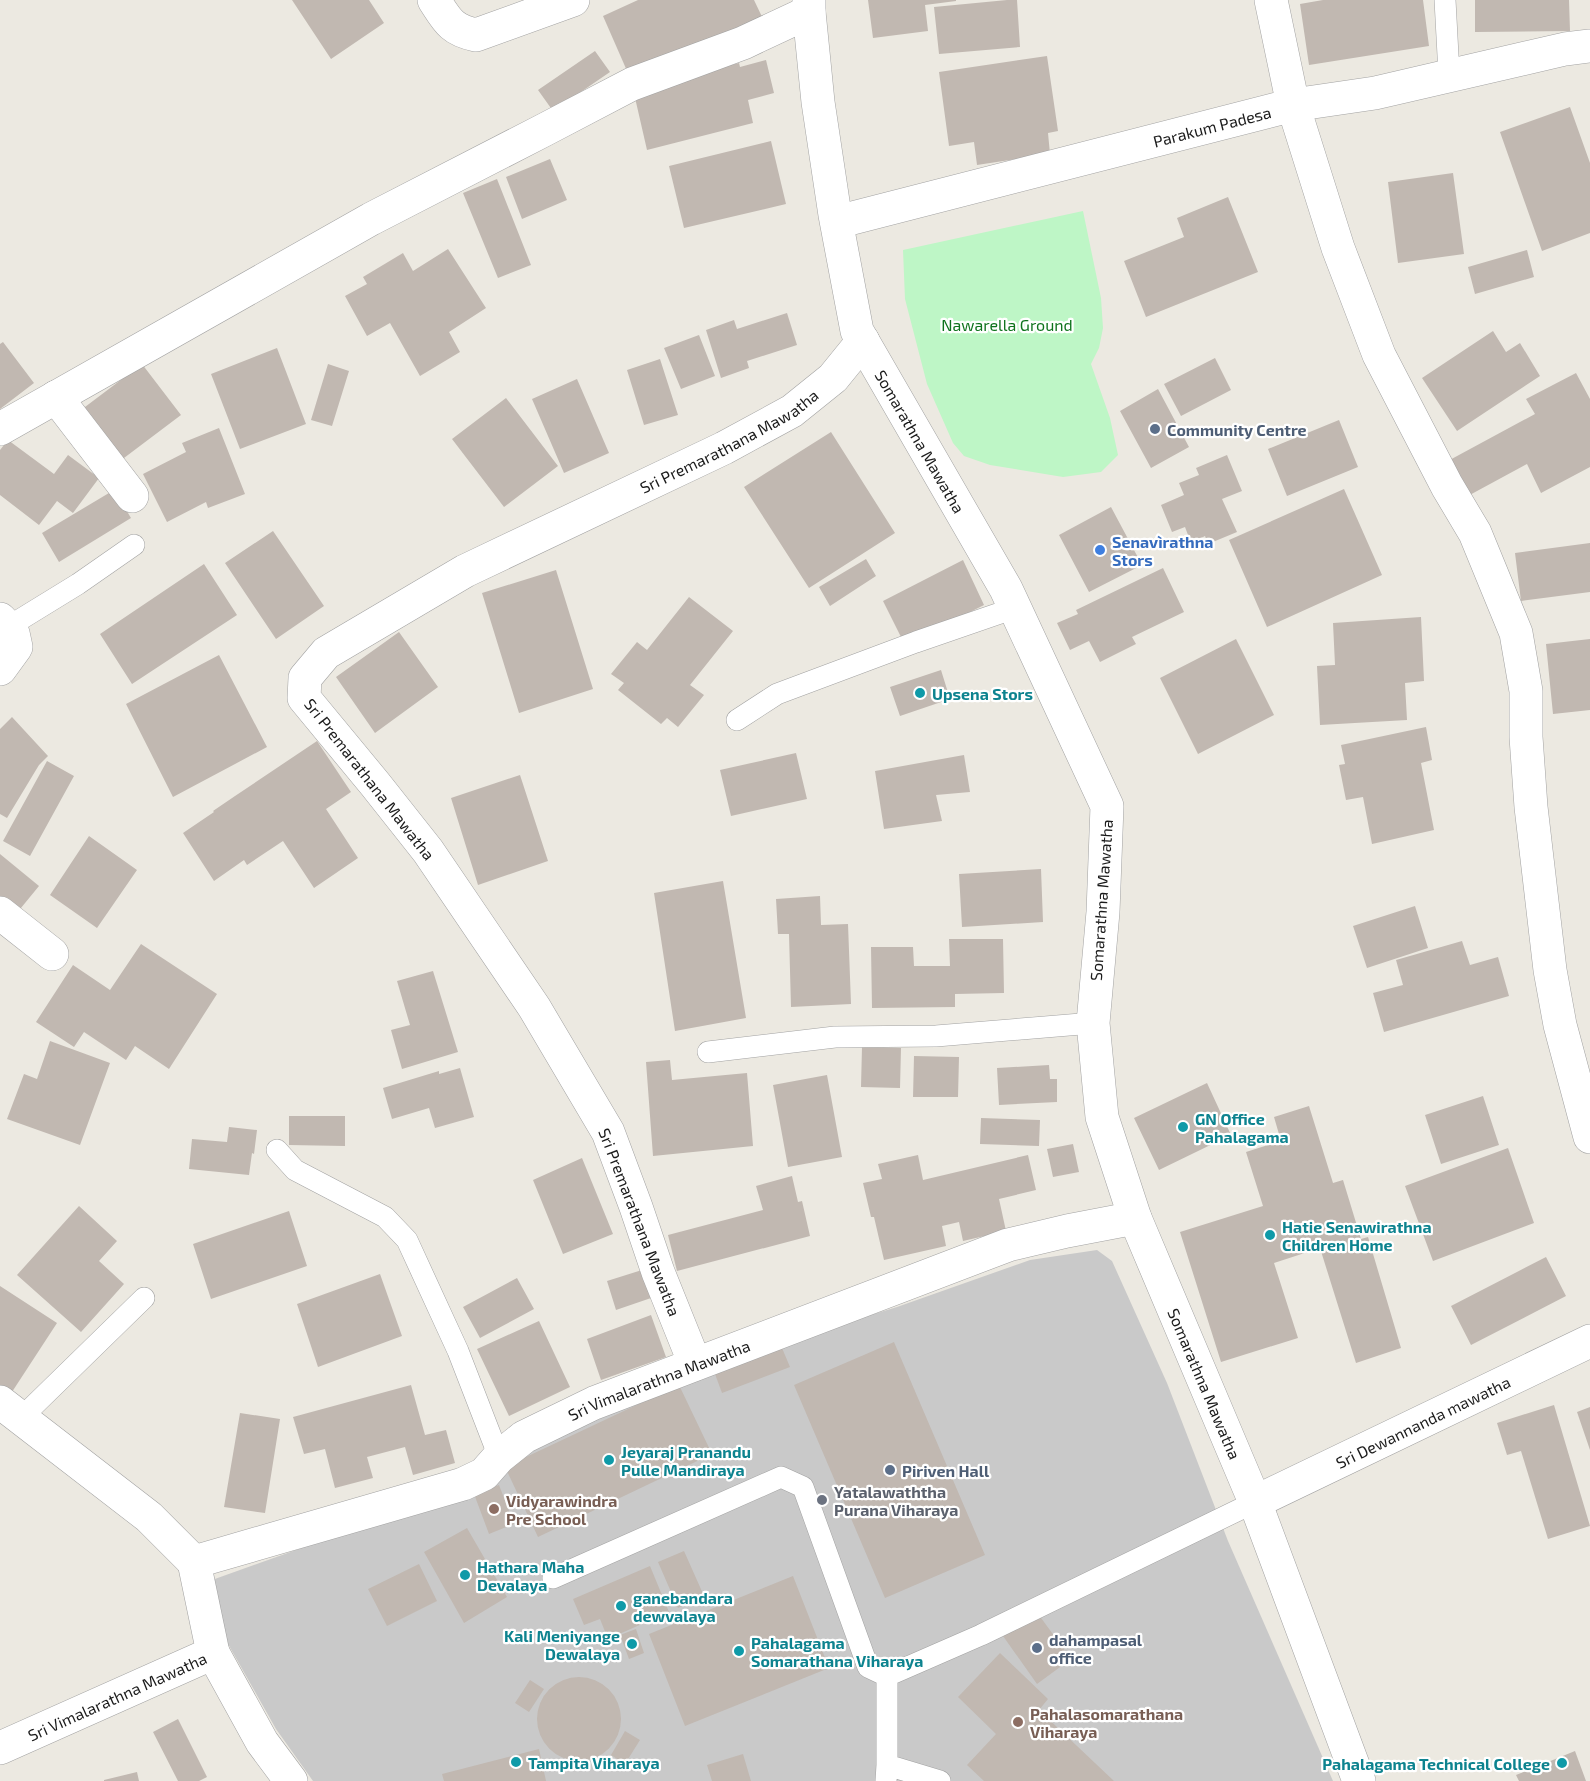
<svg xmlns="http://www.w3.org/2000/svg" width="1590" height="1781" viewBox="0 0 1590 1781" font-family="'Exo 2',sans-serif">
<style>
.religious{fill:#c9c9c9}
.park{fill:#bef6c6}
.building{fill:#c1b8b1}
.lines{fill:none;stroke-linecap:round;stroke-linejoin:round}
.service-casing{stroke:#a2a2a2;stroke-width:22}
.minor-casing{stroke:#a2a2a2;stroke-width:34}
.service{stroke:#fff;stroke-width:21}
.minor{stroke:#fff;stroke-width:33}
.service-dot{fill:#5c6f8a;stroke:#fff;stroke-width:2}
.shop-dot{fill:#3f7fe0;stroke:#fff;stroke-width:2}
.culture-dot{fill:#0f9aa8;stroke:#fff;stroke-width:2}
.worship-dot{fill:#6b7280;stroke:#fff;stroke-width:2}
.education-dot{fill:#8d6e63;stroke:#fff;stroke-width:2}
.labels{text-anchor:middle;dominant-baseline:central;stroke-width:4.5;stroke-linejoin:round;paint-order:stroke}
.street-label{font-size:16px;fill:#1b1b1b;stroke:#fff}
.park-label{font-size:16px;fill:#0f731d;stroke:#fff}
.service-label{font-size:16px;font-weight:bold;fill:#4e5e75;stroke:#fff;text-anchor:start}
.shop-label{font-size:16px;font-weight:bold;fill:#366cbe;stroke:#fff;text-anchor:start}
.culture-label{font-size:16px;font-weight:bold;fill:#0d838f;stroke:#fff;text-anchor:start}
.worship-label{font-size:16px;font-weight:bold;fill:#5b616d;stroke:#fff;text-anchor:start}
.education-label{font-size:16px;font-weight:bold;fill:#785e54;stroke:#fff;text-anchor:start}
</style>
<rect width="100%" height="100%" fill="#ece9e1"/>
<path class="religious" d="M1097,1250L1112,1261L1167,1383L1228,1541L1333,1781H313L276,1729L228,1644L212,1580L383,1519L537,1442L795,1338L897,1307L1030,1260Z"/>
<path class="park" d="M1083,211L1101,298L1103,328L1099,348L1091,364L1110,418L1118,455L1101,472L1063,477L990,465L964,456L953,443L927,384L905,299L903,250Z"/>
<path class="building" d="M292,0H369L384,23L331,59Z
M638,0H754L764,21L631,80L603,16Z
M868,0H956V1L925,5L928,31L873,38Z
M1007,0H1017L1020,47L939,54L934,7Z
M1323,0H1423L1429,46L1309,65L1300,4Z
M1475,0H1569L1570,31L1475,32Z
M595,51L610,72L553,111L538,90Z
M1047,56L1058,131L1048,133L1050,154L977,165L974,142L949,146L939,72Z
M766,60L774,93L748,100L753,123L647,150L633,89L739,63L740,67Z
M1570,107L1590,163V233L1542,251L1500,132Z
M771,141L786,204L684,228L669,166Z
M550,159L567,200L522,219L506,177Z
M1453,173L1464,254L1398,263L1388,182Z
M497,179L531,265L498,278L463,193Z
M1228,197L1258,272L1146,317L1124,261L1184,237L1177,218Z
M448,249L486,308L449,332L460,352L420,376L390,323L367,336L345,296L367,284L363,277L403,253L413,271Z
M1527,250L1534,277L1475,294L1468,267Z
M787,313L797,345L747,361L749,368L721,378L706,330L734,320L737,329Z
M1493,331L1506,352L1520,343L1540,376L1457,431L1422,378Z
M699,335L715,376L681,389L664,348Z
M3,342L34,383L0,409V344Z
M277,348L306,424L240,449L211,374Z
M1215,358L1231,390L1181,416L1164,384Z
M660,359L678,415L644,425L627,370Z
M142,364L181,415L120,461L81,410Z
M328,364L349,371L332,426L311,420Z
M1576,373L1590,399V467L1541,493L1527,464L1466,497L1446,462L1535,414L1526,399Z
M577,379L609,453L564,473L532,399Z
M1158,389L1189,447L1151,468L1120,411Z
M506,398L558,466L504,507L452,439Z
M1339,420L1358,467L1287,496L1268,449Z
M219,428L245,494L208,508L206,502L167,522L143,474L186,452L182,443Z
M831,432L895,533L809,588L744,487Z
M8,440L54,474L68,455L99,478L73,513L57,501L39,525L0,495V450Z
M1227,455L1242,491L1222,499L1237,532L1208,544L1205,536L1191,543L1185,527L1172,532L1161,505L1184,495L1179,483L1199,475L1196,468Z
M1344,489L1382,575L1267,627L1229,540Z
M114,490L131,518L59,562L42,533Z
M1111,507L1142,565L1089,592L1059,535Z
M273,531L324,606L276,639L225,563Z
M1590,543V592L1521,601L1515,553Z
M866,559L876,576L830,606L819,587Z
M963,560L984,605L905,645L883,601Z
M204,564L237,615L132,684L100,634Z
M1163,568L1184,612L1132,637L1136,644L1100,662L1089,641L1070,650L1057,623L1078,614L1076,610Z
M556,570L593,689L519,713L482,593Z
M689,597L733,631L690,685L704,695L678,727L667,718L661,724L618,690L624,683L611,674L637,642L647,650Z
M1421,617L1424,681L1405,683L1407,720L1320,725L1317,666L1335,665L1333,623Z
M399,632L438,687L375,733L336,677Z
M1236,639L1274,715L1198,754L1160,678Z
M1590,639V710L1553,714L1546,644Z
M219,655L267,747L173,797L126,704Z
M941,670L950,699L900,716L890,687Z
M12,717L48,756L39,765L7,818L0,814V729Z
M1426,727L1432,760L1421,763L1434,830L1372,844L1363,797L1346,800L1339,765L1345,764L1341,745Z
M317,741L351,792L326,809L358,858L314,888L283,841L247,865L244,860L214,881L183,833L214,812L213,811L235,796Z
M796,753L807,799L731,816L720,770Z
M964,755L970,792L936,795L942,821L884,829L875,771Z
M47,761L74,776L30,856L3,841Z
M520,775L548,861L478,885L451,798Z
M89,836L137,870L97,928L50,895Z
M0,854L39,886L16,914L0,901Z
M1041,869L1043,922L962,927L959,874Z
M723,881L746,1018L675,1031L654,893Z
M820,896L821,925L848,924L851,1004L791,1007L789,934H778L776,899Z
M1415,906L1428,948L1367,968L1353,926Z
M949,939H1003L1004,993L955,994V1007L872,1008L871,947H913L914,966H950Z
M1462,941L1470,965L1498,957L1509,996L1384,1032L1373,993L1403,985L1396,960Z
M141,944L217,994L169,1069L135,1046L126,1060L84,1032L74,1047L36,1022L73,965L110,990Z
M433,971L458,1052L402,1069L391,1030L410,1025L397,981Z
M50,1041L110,1063L80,1145L7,1119L24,1074L37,1079Z
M862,1047L901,1048L900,1088L861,1087Z
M914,1056L959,1057L958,1097H913Z
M670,1060L672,1080L747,1073L753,1146L653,1156L646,1062Z
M1049,1065L1050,1079H1057V1102L999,1105L997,1068Z
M460,1068L474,1117L435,1128L429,1108L392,1119L383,1088L439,1071V1074Z
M827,1075L842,1157L788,1167L773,1085Z
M1207,1083L1231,1135L1159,1170L1134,1118Z
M1483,1096L1499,1145L1441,1164L1425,1115Z
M1309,1106L1333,1183L1343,1180L1361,1239L1368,1237L1401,1348L1356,1363L1320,1248L1274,1263L1298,1338L1221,1362L1180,1232L1263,1206L1246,1152L1281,1141L1274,1117Z
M289,1116H345V1146L289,1145Z
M981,1118L1040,1120L1039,1146L980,1144Z
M229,1127L257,1130L254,1154L252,1153L249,1175L189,1169L192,1139L227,1142Z
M1073,1144L1079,1172L1053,1177L1047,1149Z
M1508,1148L1534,1223L1433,1261L1405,1186Z
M918,1155L923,1180L1028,1155L1036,1190L999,1199L1006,1231L963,1241L959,1222L942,1226L946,1246L884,1260L874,1217H871L863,1183L882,1179L878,1164Z
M582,1158L613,1234L563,1254L533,1180Z
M792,1176L798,1202L802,1201L810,1236L677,1271L668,1235L763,1210L756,1186Z
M79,1206L117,1241L99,1261L124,1284L81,1332L17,1275Z
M289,1211L307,1266L211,1299L193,1244Z
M1546,1257L1566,1296L1471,1345L1451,1306Z
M642,1270L651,1298L616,1310L607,1281Z
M380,1274L402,1336L318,1367L297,1304Z
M517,1278L534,1309L480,1338L463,1307Z
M0,1286L57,1323L10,1395L0,1388Z
M651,1315L666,1357L601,1380L587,1339Z
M539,1321L570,1387L509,1416L477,1349Z
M894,1342L985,1555L885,1598L794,1385Z
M782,1348L790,1367L722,1393L715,1374Z
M411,1385L425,1435L446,1430L455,1463L413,1475L405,1447L367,1457L373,1478L335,1488L325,1449L304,1454L293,1417Z
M679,1385L712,1454L538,1537L505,1467Z
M1554,1405L1590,1526L1548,1539L1521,1451L1507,1455L1497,1423Z
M1590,1407V1450L1577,1412Z
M240,1413L280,1419L265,1513L224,1507Z
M499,1485L514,1524L489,1534L474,1494Z
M467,1528L507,1597L464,1623L424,1552Z
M684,1551L704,1596L678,1608L658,1562Z
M419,1564L437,1601L387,1626L368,1589Z
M650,1566L669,1612L608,1639L600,1619L584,1625L573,1599Z
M793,1576L829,1668L685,1726L649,1634Z
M1036,1611L1071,1659L1037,1684L1003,1636Z
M636,1629L644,1653L629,1659L620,1635Z
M1000,1653L1048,1699L1039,1710L1114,1781H984L967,1765L996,1734L958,1697Z
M537 1719a42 42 0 1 1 84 0a42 42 0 1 1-84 0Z
M530,1680L544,1689L529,1712L515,1703Z
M178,1719L207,1777L199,1781H178L153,1732Z
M625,1731L640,1740L625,1764L611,1755Z
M539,1749L546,1781H444L442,1774Z
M1575,1751L1586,1781H1519L1516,1775Z
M743,1754L751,1781H712L707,1765Z
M137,1772L139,1781H104V1780Z"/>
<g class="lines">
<defs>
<path id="service" d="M1445,0L1449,74
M8,627L78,584L134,545
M737,720L777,694L916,642L1015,608
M708,1052L835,1037L936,1036L1093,1023
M277,1150L295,1170L385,1217L407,1240L458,1351L499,1457
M21,1418L144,1298
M553,1578L781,1477L803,1487L868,1667L887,1676L981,1635L1255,1502
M887,1765L940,1781
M886,1781L887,1765V1676"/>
<g id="minor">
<path d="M434,0C447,20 451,30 476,35L573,0"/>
<path id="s1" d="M809,0V12L818,102L835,215L857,331L1006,589L1107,806L1103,912L1093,1023L1102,1117L1135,1218L1255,1502L1359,1781"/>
<path d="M1271,0L1293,105L1338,248L1379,355L1447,486L1475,533L1516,633L1526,691V737L1531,807L1550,970L1560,1025L1590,1137"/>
<path id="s2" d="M837,222L1293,105L1375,93L1565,49L1590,46"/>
<path d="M56,397L132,496"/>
<path d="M0,429L371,219L544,130L632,84L743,43L809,12"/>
<path d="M0,619L13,633L16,647L0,669"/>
<path d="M0,913L52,954"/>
<path id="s3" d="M695,1364L658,1272L636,1207L608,1132L534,1007L428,851L375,784L304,698L305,678L326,653L465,571L724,448L792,411L833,378L863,341"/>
<path d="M0,1402L149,1517L194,1562"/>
<path id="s4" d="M1255,1502L1590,1341"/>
<path d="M213,1653L262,1742L291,1781"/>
<path id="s5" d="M0,1748L213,1653L194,1562L463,1484L484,1474L499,1457L524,1437L594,1403L1008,1245L1067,1231L1135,1218"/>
</g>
</defs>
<use href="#service" class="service-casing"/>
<use href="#minor" class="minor-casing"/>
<use href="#service" class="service"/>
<use href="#minor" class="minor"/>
</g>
<g class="service-dot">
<circle cx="1155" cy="429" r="6"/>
<circle cx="890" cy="1470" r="6"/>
<circle cx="1037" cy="1648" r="6"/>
</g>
<circle class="shop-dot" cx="1100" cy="550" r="6"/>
<g class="culture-dot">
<circle cx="920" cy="693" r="6"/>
<circle cx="1183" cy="1127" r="6"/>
<circle cx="1270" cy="1235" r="6"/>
<circle cx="609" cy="1460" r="6"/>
<circle cx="465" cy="1575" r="6"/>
<circle cx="621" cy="1606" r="6"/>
<circle cx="632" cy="1644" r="6"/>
<circle cx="739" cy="1651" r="6"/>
<circle cx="516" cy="1762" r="6"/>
<circle cx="1562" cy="1763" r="6"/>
</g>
<circle class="worship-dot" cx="822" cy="1500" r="6"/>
<g class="education-dot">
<circle cx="494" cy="1509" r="6"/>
<circle cx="1018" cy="1722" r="6"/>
</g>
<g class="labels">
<g class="street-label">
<text stroke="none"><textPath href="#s2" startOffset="387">Parakum Padesa</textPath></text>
<text stroke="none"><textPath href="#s3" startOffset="1287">Sri Premarathana Mawatha</textPath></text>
<text stroke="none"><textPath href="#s1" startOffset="462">Somarathna Mawatha</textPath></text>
<text transform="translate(370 779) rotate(52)">Sri Premarathana Mawatha</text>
<text transform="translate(1101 900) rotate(-86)">Somarathna Mawatha</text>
<text transform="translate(640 1222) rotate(69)">Sri Premarathana Mawatha</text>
<text stroke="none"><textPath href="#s5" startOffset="831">Sri Vimalarathna Mawatha</textPath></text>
<text stroke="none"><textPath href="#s1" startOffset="1470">Somarathna Mawatha</textPath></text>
<text stroke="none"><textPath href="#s4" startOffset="186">Sri Dewannanda mawatha</textPath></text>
<text stroke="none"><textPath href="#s5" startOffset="128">Sri Vimalarathna Mawatha</textPath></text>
</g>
<g class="park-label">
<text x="1007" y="324">Nawarella Ground</text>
</g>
<g class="service-label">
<text x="1167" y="429">Community Centre</text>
<text x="902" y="1470">Piriven Hall</text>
<text x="1049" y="1639">dahampasal<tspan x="1049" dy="18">office</tspan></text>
</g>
<g class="shop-label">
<text x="1112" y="541">Senavìrathna<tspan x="1112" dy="18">Stors</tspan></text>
</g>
<g class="culture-label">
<text x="932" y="693">Upsena Stors</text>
<text x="1195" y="1118">GN Office<tspan x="1195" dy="18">Pahalagama</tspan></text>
<text x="1282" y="1226">Hatie Senawirathna<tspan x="1282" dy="18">Children Home</tspan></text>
<text x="621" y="1451">Jeyaraj Pranandu<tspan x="621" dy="18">Pulle Mandiraya</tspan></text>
<text x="477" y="1566">Hathara Maha<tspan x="477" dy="18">Devalaya</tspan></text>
<text x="633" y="1597">ganebandara<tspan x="633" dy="18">dewvalaya</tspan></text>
<text x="620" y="1635" text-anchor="end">Kali Meniyange<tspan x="620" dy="18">Dewalaya</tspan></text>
<text x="751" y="1642">Pahalagama<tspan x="751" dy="18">Somarathana Viharaya</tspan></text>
<text x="528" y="1762">Tampita Viharaya</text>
<text x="1550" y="1763" text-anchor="end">Pahalagama Technical College</text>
</g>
<g class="worship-label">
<text x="834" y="1491">Yatalawaththa<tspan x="834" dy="18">Purana Viharaya</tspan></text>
</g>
<g class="education-label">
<text x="506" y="1500">Vidyarawindra<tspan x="506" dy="18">Pre School</tspan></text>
<text x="1030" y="1713">Pahalasomarathana<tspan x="1030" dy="18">Viharaya</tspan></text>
</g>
</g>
</svg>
